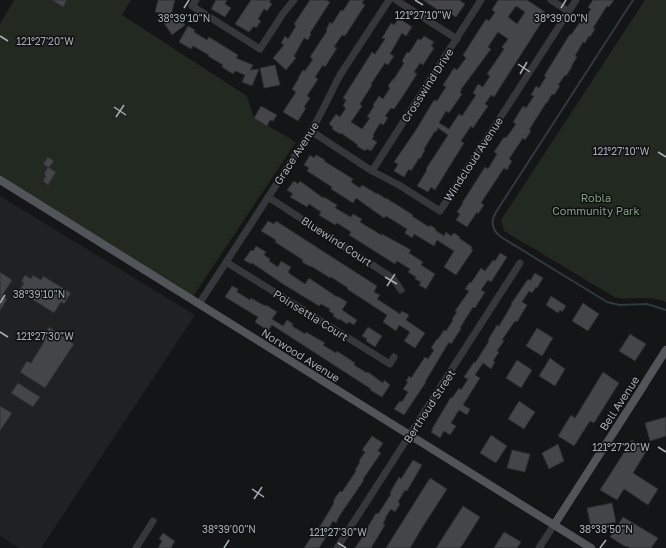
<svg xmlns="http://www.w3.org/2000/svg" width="666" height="548" viewBox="0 0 666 548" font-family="'Golos Text',sans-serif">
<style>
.built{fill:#202123}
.green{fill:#212921}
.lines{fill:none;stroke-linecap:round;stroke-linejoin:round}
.stream{stroke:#2e3a3e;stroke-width:2}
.building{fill:#434549;stroke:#2e2f32;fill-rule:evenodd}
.minor{stroke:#35373b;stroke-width:7}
.major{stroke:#51555a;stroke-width:8}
.ticks{fill:none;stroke:#a6aeb6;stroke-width:1.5}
.labels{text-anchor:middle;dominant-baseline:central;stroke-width:3;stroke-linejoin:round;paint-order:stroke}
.street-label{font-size:11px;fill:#a6aeb6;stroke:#0f1011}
.park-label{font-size:11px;fill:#82a07e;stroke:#0f1011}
.ticks-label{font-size:10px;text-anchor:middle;fill:#a6aeb6;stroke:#0f1011;stroke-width:3;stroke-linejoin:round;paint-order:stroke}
</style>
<rect width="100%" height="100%" fill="#141516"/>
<path class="built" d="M0,196L195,315L41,548H19L0,536Z"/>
<path class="green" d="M14,0H131L122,15L247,96L254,118L296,142L192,298L0,180V24Z
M645,0H666V302C650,295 632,300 616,298L504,231L501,220Z"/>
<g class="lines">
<path class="stream" d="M633,0L496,212C490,222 492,230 501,237L607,302L620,305L647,304L666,310"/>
</g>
<path class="building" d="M52,0H67L63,7Z
M158,0H175L171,15L155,12Z
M216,0H227L225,4L231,8L225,17L211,9Z
M251,0H271L269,2L272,4L267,11L264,9L258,19L261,21L256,28L254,26L249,32L235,24Z
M310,0H326L330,2L310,33L311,34L308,40L304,38L294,56L296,58L286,70L273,58L284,45L281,43L285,36L288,39L296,26L294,24Z
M350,0H364L362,3L365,5L345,36L342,35L334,47L337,48L325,67L323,65L315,77L318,79L307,96L310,98L304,107L306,108L298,121L283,112L296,92L292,89L299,78H298L303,70L305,71L313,59L310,57L327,31L326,30L330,22L332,24L341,10L343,11Z
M423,0H459L465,4L456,17L449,13L447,16Z
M498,0H527L545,12L540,18L543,20L494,97L491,95L485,104L488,106L473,128L471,126L461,141L464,143L435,190L431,187L428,192L417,186L427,170L426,169L448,135L438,128L436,132L435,131L424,149L425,150L420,159L419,158L411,171L409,169L404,177L394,171L398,164L394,162L416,130L434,100L437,101L446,87L443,85L454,68L457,70L466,58L463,55L486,19L489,21L495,12L492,10ZM516,6L525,12L517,24L508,17ZM498,32L508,39L502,47L504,49L487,74L490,76L483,87L478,84L473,93L476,95L462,116L459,114L449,129L439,123L446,111L449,113L462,94L460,93L462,88L491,49L488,47Z
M593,0H614L609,7L607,6L593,28L595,29L590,37L589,36L585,43L583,42L575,56L577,57L571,67H572L566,76L565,75L558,85L560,86L554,95L552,94L547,103H546L529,130L531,131L525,140L523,138L509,159L512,161L507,170L504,168L481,203L484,205L478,214L477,212L467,227L456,220L460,214L457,212L463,203H462L485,167L488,169L497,154L494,152L504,137L506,138L516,124L513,122L523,106L526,108L534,96L531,95L536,86L539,88L546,77L544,76L570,34L571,35L582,19L584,20L591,9L588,7Z
M177,14L185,25L172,35L164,23Z
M399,18L412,27L406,36L402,33L390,54L394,56L388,65L385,63L371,84L372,85L360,104L362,106L351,122L362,129L370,118L367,117L374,106L373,105L379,96L383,99L390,88L388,86L393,79H394L404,63L402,61L407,52L409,53L418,39L421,40L424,36L434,42L431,46L434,48L423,65L420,63L414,72L417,74L403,96L394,109L391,108L385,116L388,118L383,125L380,123L373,135L374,136L372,139L377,142L371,151L367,149L365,151L357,146L358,145L341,133L340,134L332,129L333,127L329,124L336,114L340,117L346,108L343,106L346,100L343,98L372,52L375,54L385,39L382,38L391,23L394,25Z
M188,26L195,30L194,32L207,40L209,37L238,55L236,58L253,65L250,70L259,69L252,86L242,82L245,75L235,71L233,74L222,67L223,65L208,56L209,55L193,46L191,49L179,42Z
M275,65L280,85L264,88L260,68Z
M261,106L277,115L273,121L270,120L267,126L254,118Z
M310,155L314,158L316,155L325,160L324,161L353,179L351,182L360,188L362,185L377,194V193L386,199V198L413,215L412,216L429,227L430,225L436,229L435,230L444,236L446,232L451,236L454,233L460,237L459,238L472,247L471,249L473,250L456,275L444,267L454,251L437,240L434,246L414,234L412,238L405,233L407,229L386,216L384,218L356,198L353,203L331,189L332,187L307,171L309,168L304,165Z
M48,157L54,161L49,168L43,164Z
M48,167L56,172L48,185L43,181L46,176L44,174Z
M294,181L298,184L300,181L323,198L324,197L337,205L335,208L351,217L353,214L362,219L360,222L381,235L382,234L411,250L409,253L423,262L421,265L435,274L426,289L419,285L421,282L415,279L416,277L408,272L410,269L397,261L395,264L349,235L351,232L337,223L335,225L319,215L321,212L309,204L307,207L290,197L293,194L287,190Z
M268,221L274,224L276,221L377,286L374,292L380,295L377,299L400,314L402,311L409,315L406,320L425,333L415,348L404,341L410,332L399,325L396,331L383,322L387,315L347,289L348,288L331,277L330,278L311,266V267L302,262L303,260L275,242L276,240L261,231Z
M256,246L266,252L264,255L270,259L269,261L278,267L281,261L291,267L288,272L290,274L305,284L309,278L337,297V296L347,302L342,310L357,320L354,325L349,322L347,324L340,319L339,320L333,316L334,314L329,311L330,309L321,304L319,306L283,284L252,263L251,264L244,260L251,250L253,251Z
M500,253L507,257L491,282L488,280L481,290L485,292L475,308L473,307L460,328L461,329L451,344L449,342L425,382H426L404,415L394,409L400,401L402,402L408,392L403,389L408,382L406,381L409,376L411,378L425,357L428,359L434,350L431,348L437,339H438L444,330L446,331L453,320L452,319L457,312L455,311L469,291L465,289L470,282L471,283L481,268L485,271L493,260L495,261Z
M0,272L12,280L2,296L7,299L0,311Z
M535,273L543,278L537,288L536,287L532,293L529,291L522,302L527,305L517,322L515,321L502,340L504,341L497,351L499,352L493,361L495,362L491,369L483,363L475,375L480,378L463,405L470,409L467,415L459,410L451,423L456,426L450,435L444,431L440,438L431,432L433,429H432L451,397L452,398L459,388L461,390L468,379L464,377L474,362L475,363L489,341L488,340L497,325L499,326L512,304H511L528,279L530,281Z
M25,275L31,279L33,275L41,280L43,276L71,293L64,304L61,302L54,313L19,291L24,283L21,282Z
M232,286L238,289L237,292L250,300L251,298L265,306L266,305L277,312L272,319L283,326L287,320L293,324L292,326L305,334L306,332L325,343L323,345L336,353L337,351L355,363L354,365L367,373L368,372L383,383L384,380L390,385L382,397L370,390L371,389L272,325L268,331L255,322L258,317L225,297Z
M551,296L566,306L562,312L560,310L558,313L546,305Z
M583,303L599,314L588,331L572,321Z
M49,327L74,344L45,388L20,372L27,361L31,363L44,342L41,340Z
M368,327L382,336L375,347L366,341L367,339L362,336Z
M537,328L553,338L542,356L526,346Z
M630,334L646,344L635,361L619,351Z
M550,358L565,369L555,386L539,376Z
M517,360L532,370L521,388L506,378Z
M603,372L619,383L594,423L590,421L574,446L558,436L571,415L575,418Z
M18,383L40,397L33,407L11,393Z
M519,401L535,412L524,429L508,419Z
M0,406L12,413L0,431Z
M666,417V436L650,441L645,423Z
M491,435L507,446L496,463L480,453Z
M372,436L383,443L378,451L381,453L363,479L364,480L340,515L336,523L333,521L326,533L328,534L319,548H304L318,527L319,528L334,503H333L335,498L340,491L342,492L356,471L355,470L360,462L359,461L365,452L362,450Z
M632,440L647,450L633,473L658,489L648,505L624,489L617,500L600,490Z
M558,444L564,461L549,469L542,453Z
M512,450L530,454L525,472L507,468Z
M413,460L422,465L407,491L405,490L398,502L400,504L395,512L391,509L385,518H386L383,524L385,525L371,548H355L367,530H366L376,513L378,514L391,494L390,493L399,477L401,479Z
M430,478L447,489L422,528L410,548H386Z
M612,503L616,522L591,527L587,508Z
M463,506L480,517L463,544L460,548H436Z
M623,517L658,538L651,548H630L626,546V547L610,537Z
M504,532L521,542L517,548H494Z
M163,533L175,541L171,548H158L162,541L159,539Z"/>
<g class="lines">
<path class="minor" d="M196,0L192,6L260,49L284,12L294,0
M396,0L457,39
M551,0L568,11
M311,131L372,171L399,185L440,211L576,0
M372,171L481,0
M268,197L388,275L394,280L401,290
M226,262L390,364L394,357
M199,304L311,131C322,113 330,94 340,75L389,0
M136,548L153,521
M337,548L520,263
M539,548L554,525"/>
<path class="major" d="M0,180L591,548
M645,383L666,350
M554,525L644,385"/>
</g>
<path class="ticks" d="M415,0L423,5M184,8L189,0M561,8L566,0M0,36L8,41M518,64L530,72M520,74L527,62M114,107L126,115M116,117L124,105M658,152L666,157M385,277L397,284M387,286L395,274M0,303L5,295M0,332L8,337M658,447L666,452M252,489L264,497M254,499L262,487M338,543L346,548M224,548L229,540M600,548L606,540"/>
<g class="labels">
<g class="street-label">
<text transform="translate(427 85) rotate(-57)">Crosswind Drive</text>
<text transform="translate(296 153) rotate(-57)">Grace Avenue</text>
<text transform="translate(473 159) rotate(-57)">Windcloud Avenue</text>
<text transform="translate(337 241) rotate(33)">Bluewind Court</text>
<text transform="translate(311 315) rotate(32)">Poinsettia Court</text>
<text transform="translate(301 355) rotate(32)">Norwood Avenue</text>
<text transform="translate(619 403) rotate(-57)">Bell Avenue</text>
<text transform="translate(429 406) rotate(-57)">Berthoud Street</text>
</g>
<g class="park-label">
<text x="596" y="197">Robla<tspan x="596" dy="13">Community Park</tspan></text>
</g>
</g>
<g class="ticks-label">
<text x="423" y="19">121°27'10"W</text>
<text x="184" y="22">38°39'10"N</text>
<text x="561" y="22">38°39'00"N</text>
<text x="45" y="45">121°27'20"W</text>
<text x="621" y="155">121°27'10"W</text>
<text x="39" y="298">38°39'10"N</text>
<text x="45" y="340">121°27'30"W</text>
<text x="621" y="451">121°27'20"W</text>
<text x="229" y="533">38°39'00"N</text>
<text x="606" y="533">38°38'50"N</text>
<text x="338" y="536">121°27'30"W</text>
</g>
</svg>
